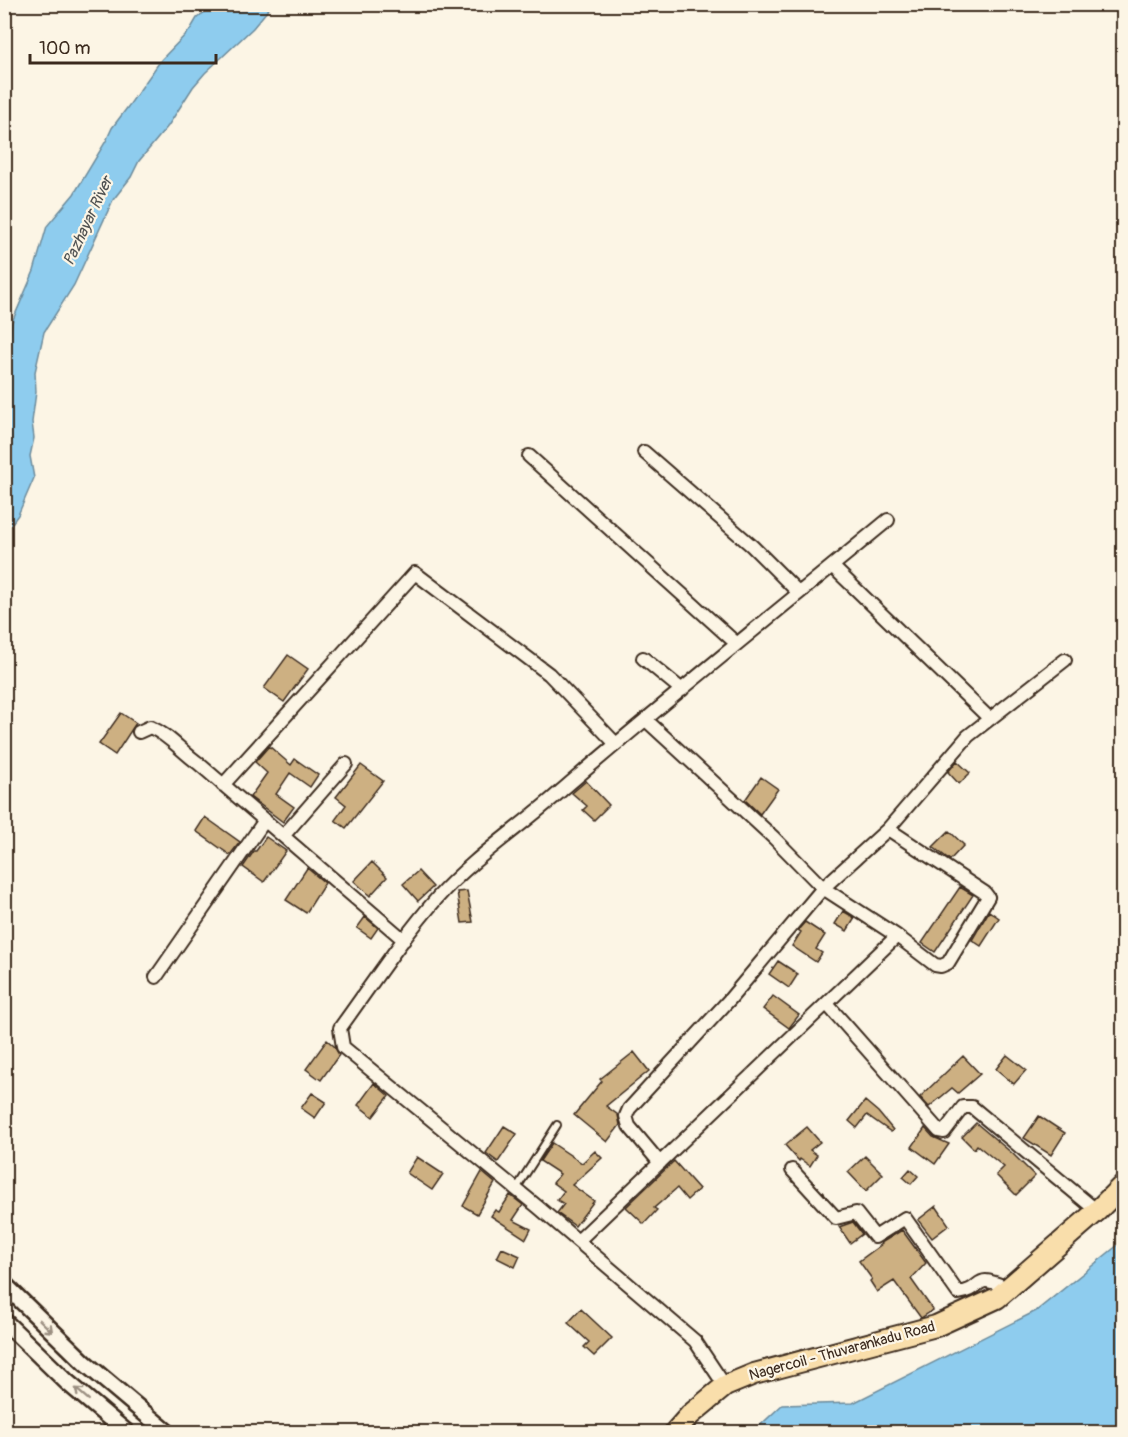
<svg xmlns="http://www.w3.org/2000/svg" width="1128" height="1437" viewBox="0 0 1128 1437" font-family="Pangolin,sans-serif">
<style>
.water{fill:#8eccee;stroke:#6d8b9b;stroke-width:1.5}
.building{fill:#cdb082;stroke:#3b2a1e;stroke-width:1.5}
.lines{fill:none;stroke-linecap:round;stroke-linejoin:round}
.service-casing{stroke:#3b2a1e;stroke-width:10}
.minor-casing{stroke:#3b2a1e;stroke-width:16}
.tertiary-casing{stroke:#3b2a1e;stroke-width:20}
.primary-casing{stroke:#3b2a1e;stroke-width:24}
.service{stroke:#fcf5e5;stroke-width:6}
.minor{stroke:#fcf5e5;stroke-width:12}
.tertiary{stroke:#fcf5e5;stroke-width:15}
.primary{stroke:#f9deab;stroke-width:20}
.oneway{stroke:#9c9082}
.labels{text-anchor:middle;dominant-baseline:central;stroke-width:4.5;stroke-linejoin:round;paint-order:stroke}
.street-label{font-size:15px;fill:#3b2a1e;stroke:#fcf5e5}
.water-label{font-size:16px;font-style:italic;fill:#505252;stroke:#fcf5e5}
</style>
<rect width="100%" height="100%" fill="#fcf5e5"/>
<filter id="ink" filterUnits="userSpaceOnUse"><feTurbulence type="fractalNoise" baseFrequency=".0167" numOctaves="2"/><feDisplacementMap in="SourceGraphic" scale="12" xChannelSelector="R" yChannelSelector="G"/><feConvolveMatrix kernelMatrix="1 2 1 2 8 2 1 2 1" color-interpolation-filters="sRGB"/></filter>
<g filter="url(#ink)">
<path class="water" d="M214,5H272L253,28L205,73L193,87L168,126L139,161L131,177L113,200L74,285L44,332L35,372L36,392L32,422L34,438L30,456L34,478L18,515L5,533L4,387L12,322L34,271L47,226L74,194L106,141L112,128L130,104L161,60L190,30L197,18Z
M1123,1241V1432H753L782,1405L853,1403L1036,1311Z"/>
<path class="building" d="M288,655L308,669L284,702L264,688Z
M121,713L136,723L115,755L99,744Z
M269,746L291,765L295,759L318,775L310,787L290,773L276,794L294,807L283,822L250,797L267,773L255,762Z
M957,761L970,773L959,784L948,772Z
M361,765L383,781L346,828L335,820L346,805L336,797Z
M761,777L778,789L760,814L745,800Z
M586,781L609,805L594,820L583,810L587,806L572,793Z
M205,817L240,842L230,855L196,831Z
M949,831L964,845L950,860L933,847Z
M266,837L286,851L264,882L243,867L254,851H256Z
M372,862L387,877L370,896L354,881Z
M307,868L325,883L306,913L286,900Z
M418,871L433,887L418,901L403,884Z
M960,887L973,895L935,952L922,943Z
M467,891L473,922L462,923L457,892Z
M843,911L855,918L847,931L835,924Z
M989,911L999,918L981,946L972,940Z
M365,917L378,928L371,938L357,928Z
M805,922L825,935L816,949L822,953L816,962L792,946L801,932L798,930Z
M778,961L798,974L789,988L769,974Z
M773,996L799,1015L789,1028L763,1009Z
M327,1040L334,1046L339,1055L321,1080L306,1069Z
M634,1052L649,1071L606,1106L618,1115L620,1125L607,1142L574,1115L602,1081L600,1079Z
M1007,1055L1026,1070L1014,1084L996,1069Z
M963,1056L980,1074L958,1093L952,1088L929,1107L920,1097Z
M374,1083L389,1096L373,1117L358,1105Z
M312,1093L326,1102L315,1118L301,1108Z
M865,1101L878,1112L893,1130L891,1132L867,1115L857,1128L849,1121Z
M1039,1116L1065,1133L1051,1155L1024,1138Z
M976,1123L1013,1154L1035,1176L1016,1195L996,1175L1004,1167L977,1145L974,1149L962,1137Z
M504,1126L517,1134L498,1162L486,1153Z
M807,1127L820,1142L810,1150L817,1155L810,1166L800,1159L799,1161L785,1145Z
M925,1128L933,1137L949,1144L935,1164L912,1147Z
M552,1143L582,1163L595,1151L602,1158L572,1185L594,1201L575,1226L557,1213L564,1204L557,1200L564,1191L553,1183L560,1174L540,1161Z
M865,1156L883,1174L866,1191L848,1172Z
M417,1157L443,1174L432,1190L407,1173Z
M674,1161L699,1189L687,1200L677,1188L654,1208L657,1210L644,1224L626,1207Z
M910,1169L918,1176L911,1184L903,1177Z
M482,1172L495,1183L477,1214L463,1206Z
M510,1195L523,1205L513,1220L531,1229L526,1239L491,1216L495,1210L499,1212Z
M936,1206L949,1225L932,1238L918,1220Z
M853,1222L862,1234L850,1243L839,1227Z
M902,1230L926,1263L911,1279L933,1310L921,1318L894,1281L877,1292L870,1281L872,1279L859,1261L882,1244L881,1243Z
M502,1248L520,1256L515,1267L497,1258Z
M581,1309L612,1338L594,1356L584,1347L589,1342L568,1323Z"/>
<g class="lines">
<defs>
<path id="service" d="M516,1189L557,1125"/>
<path id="minor" d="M644,452L752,546L799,593
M529,456L737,644
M832,566L989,718
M643,658L682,690
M646,720L774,838L823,888L897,936L935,965L941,966L948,963L988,897L985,893L888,829
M139,732L150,727C169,735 181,751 198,763L404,940
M223,785L415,573L549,674L616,744
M284,835L346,764
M156,977L265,820
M827,1004L939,1131L944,1132L963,1107H972L1097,1211
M660,1163L629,1126L626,1116L629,1109L730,999L823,888L888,829L968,736L1065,660
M792,1170L836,1218L856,1213L875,1237L905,1218L958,1293C986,1290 971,1271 1007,1288
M578,1241L897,936
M725,1386L695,1341L538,1207L343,1047L340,1028C372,984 402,938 438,897C474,857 522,826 562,790C669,698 779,610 888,520"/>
<path id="tertiary" d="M4,1284L85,1363L167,1432
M4,1321L67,1382L126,1432"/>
<path id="primary" d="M675,1432L690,1415L725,1386L754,1374L936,1326L997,1298L1097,1211L1124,1184"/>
</defs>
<use href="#service" class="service-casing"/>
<use href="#minor" class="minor-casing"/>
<use href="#tertiary" class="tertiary-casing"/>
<use href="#primary" class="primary-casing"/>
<use href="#service" class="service"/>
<use href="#minor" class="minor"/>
<use href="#tertiary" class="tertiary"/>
<use href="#primary" class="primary"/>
</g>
<defs><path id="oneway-shaft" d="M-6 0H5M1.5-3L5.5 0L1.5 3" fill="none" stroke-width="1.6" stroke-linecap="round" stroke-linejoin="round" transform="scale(1.5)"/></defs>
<g class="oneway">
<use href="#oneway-shaft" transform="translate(46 1326) rotate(44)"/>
<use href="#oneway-shaft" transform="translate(82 1394) rotate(-139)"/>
</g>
</g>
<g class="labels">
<g class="street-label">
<text transform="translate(842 1351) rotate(-15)">Nagercoil - Thuvarankadu Road</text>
</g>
<g class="water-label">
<text transform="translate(88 221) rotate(-65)">Pazhayar River</text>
</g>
</g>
<rect width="1128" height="1437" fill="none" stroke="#fcf5e5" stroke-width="24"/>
<rect x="12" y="12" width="1104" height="1413" fill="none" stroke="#3b2a1e" stroke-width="2" filter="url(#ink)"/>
<path d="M30 54v9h186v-9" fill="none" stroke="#3b2a1e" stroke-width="3"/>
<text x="39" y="54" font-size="18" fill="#3b2a1e" stroke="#fcf5e5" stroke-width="4.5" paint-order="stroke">100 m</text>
</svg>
